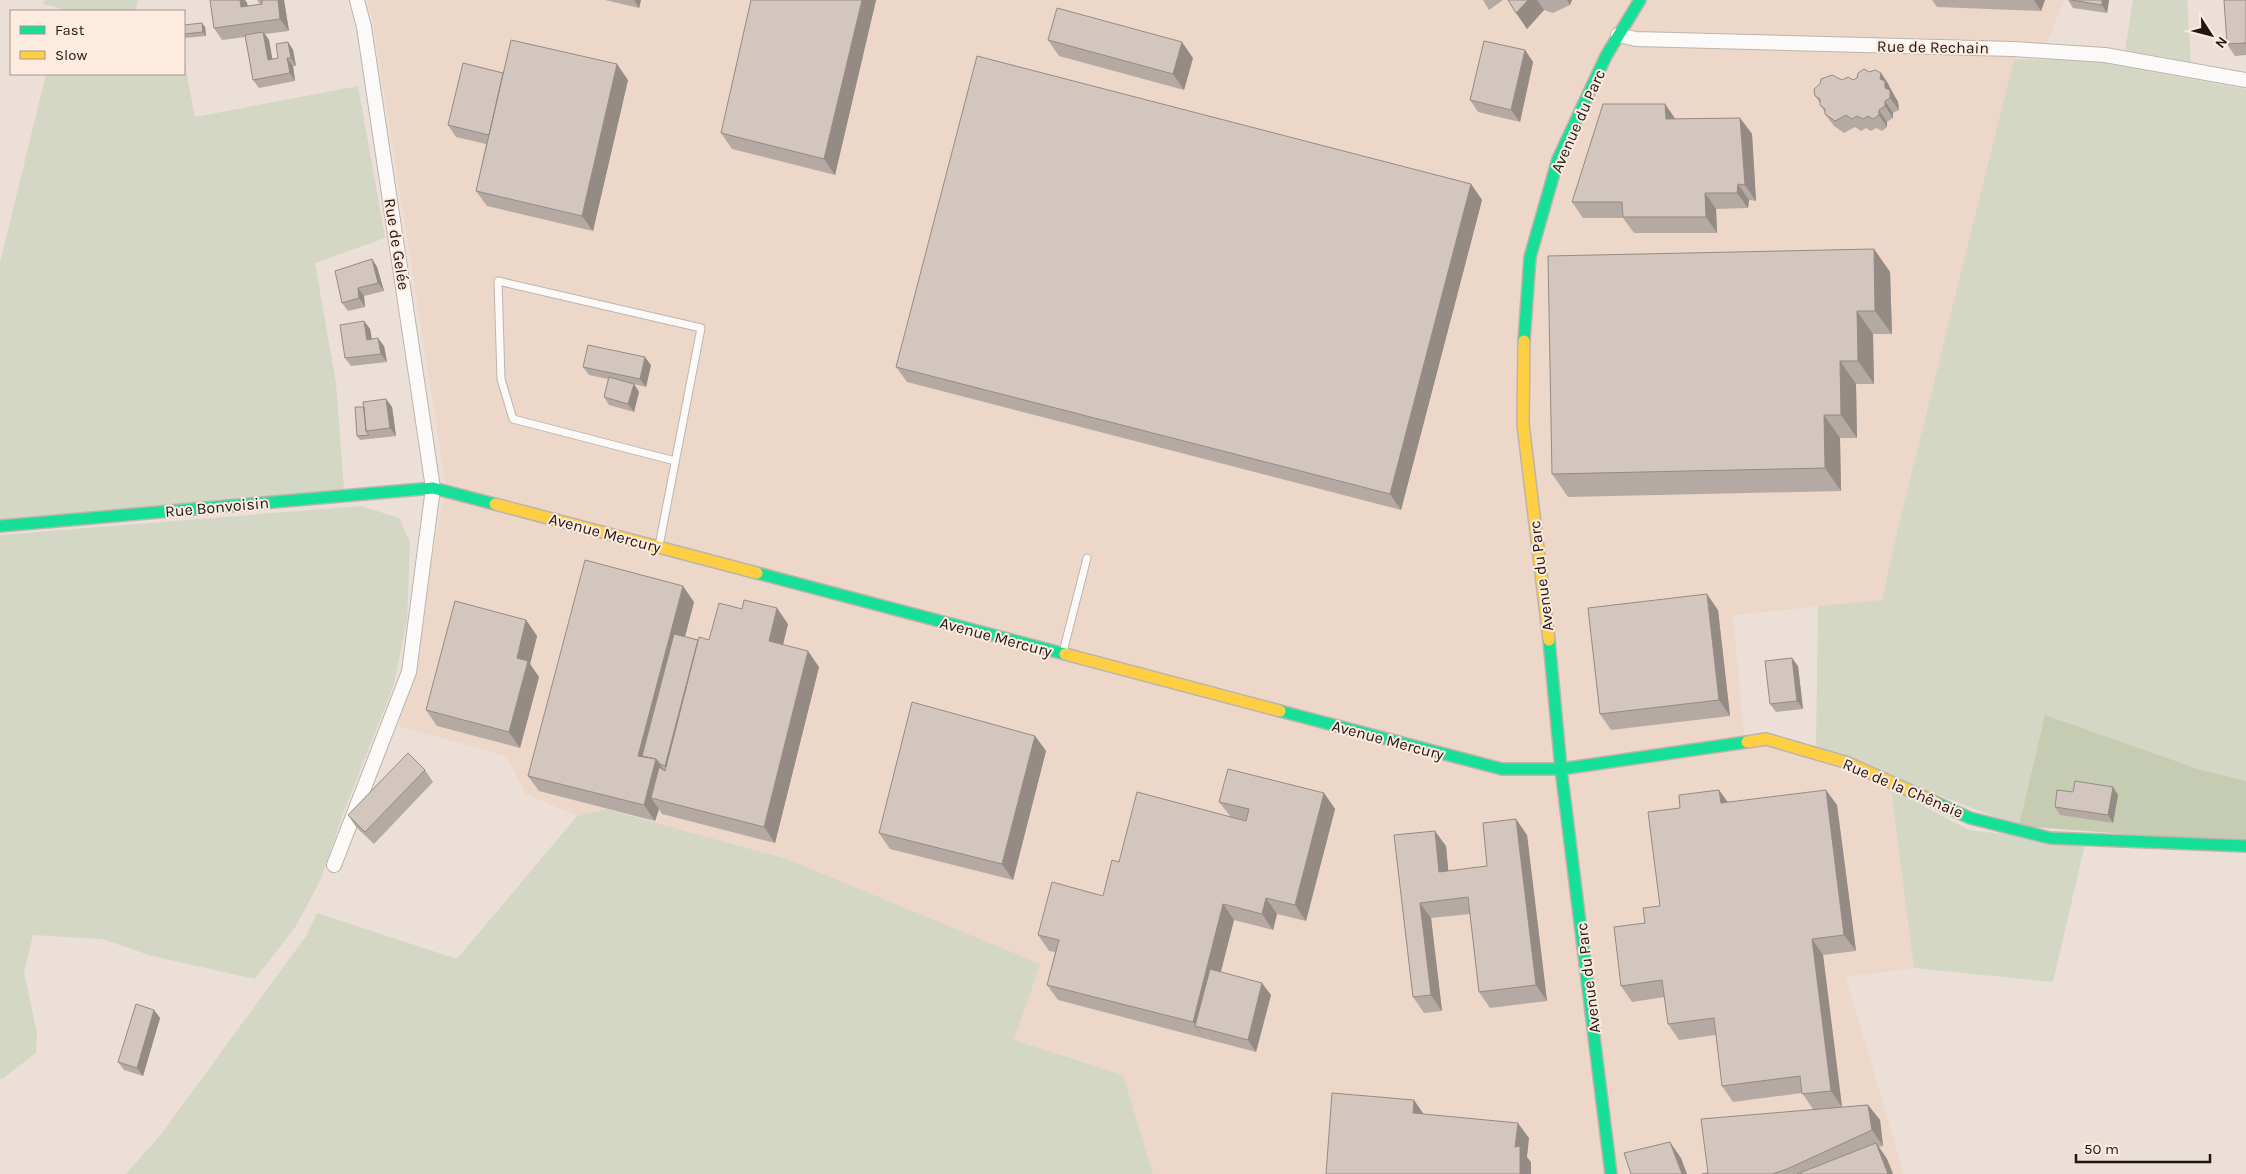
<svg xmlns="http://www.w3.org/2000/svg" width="2246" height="1174" viewBox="0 0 2246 1174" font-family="Karla,sans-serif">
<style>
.built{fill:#edd7c9}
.green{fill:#d4d7c3}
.forest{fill:#c6ccb2}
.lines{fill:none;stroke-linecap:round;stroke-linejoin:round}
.lane-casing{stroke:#bdb4ad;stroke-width:9}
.street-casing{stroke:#bdb4ad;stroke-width:16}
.fast-casing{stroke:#bdb4ad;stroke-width:14}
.slow-casing{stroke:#bdb4ad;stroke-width:14}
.lane{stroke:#fcfaf9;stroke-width:7}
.street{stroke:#fcfaf9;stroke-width:14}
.fast{stroke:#16e098;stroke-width:11}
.slow{stroke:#ffcf43;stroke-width:11}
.wall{fill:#b5aaa3}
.shaded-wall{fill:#948b85}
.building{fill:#d3c6be;stroke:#948b85}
.labels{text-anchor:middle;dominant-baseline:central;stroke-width:4;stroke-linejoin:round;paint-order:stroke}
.street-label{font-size:16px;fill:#1f1712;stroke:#fdebe0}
</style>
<rect width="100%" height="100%" fill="#ebdfd7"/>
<path class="built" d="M367,0H2064L2047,43L2014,59L1898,527L1882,600L1733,615L1744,734L1891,789L1914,968L1846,977L1904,1174H1153L1123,1075L1014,1040L1039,964L787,859L606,809L577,816L526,794L506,756L399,726L446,487L373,21Z"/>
<path class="green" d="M44,0H138L136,11H62V9L43,4Z
M2133,0H2187L2191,62L2125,50Z
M2014,59L2087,60L2246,89V781L2198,769L2019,826L1816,748L1818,606L1882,600L1898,527Z
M184,60L195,117L358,86L385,238L315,263L336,383L344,489L0,521V263L46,74H184Z
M361,506L399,518L410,542L407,620L394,684L343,814L321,879L296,926L255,979L152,956L102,939L33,935L24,973L37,1033L36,1053L2,1079L0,1078V535Z
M1891,789L1969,830L2085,844L2053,982L1914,968Z
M606,809L787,859L1040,964L1014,1040L1123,1075L1153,1174H126L162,1133L306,936L317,913L457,959L577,816Z"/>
<path class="forest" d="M2045,715L2198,769L2246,781V843L2019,826Z"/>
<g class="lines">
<defs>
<path id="lane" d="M659,546L701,328L498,281L501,379L513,419L675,461
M1063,652L1087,558"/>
<path id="street" d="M1618,35L1636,39L2013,49L2105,55L2246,80
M334,865L409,672L433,488L364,27L357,0"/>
<path id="fast" d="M1524,341L1530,257L1558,159L1606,56L1640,0
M0,526L433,488L495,504
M757,573L1065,654
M1549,640L1561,769L1611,1174
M1280,711L1502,769H1561L1747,742
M1935,802L1970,818L2050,838L2246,846"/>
<path id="slow" d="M1524,341L1523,424L1549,640
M495,504L757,573
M1065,654L1280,711
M1747,742L1766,739L1848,763L1935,802"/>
</defs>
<use href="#lane" class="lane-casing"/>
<use href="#street" class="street-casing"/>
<use href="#fast" class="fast-casing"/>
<use href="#slow" class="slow-casing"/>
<use href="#lane" class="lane"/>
<use href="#street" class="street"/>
<use href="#fast" class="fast"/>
<use href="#slow" class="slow"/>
</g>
<path class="wall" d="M210,0H245L247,3L248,6L260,4L257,0H284L289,31L265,34L269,40L272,59L278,58L288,42L293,50L296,66H293L295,81L259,88L253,80L245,37L222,40L214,28Z
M605,0H641L639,8Z
M751,0H876L835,175L732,149L721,133Z
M1483,0H1503L1489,10Z
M1508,0H1572L1570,5L1553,13L1544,10L1527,29Z
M1932,0H2045L2041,11L1937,7Z
M2068,0H2109L2107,13L2073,8Z
M2246,0V55L2235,56L2227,44Z
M184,25L205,27L206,36L184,38Z
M1048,40L1193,58L1184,90L1059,56Z
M1525,50L1533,62L1520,122L1478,112L1470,100Z
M503,73L628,80L593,231L487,206L476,191L486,144L456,137L448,125Z
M1881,73L1889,85V86L1893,93L1894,95L1898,102L1899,110L1893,113V118L1887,122V127L1882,131L1876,128L1871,131L1866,128L1861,131L1855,127L1844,133L1834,126L1825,114V112L1820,105V103L1815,96L1842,80H1853Z
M1665,104L1675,119L1740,118L1752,134L1756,201L1749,200L1748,208L1716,209L1717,233H1634L1623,218H1583L1572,202Z
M1471,184L1482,200L1401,510L907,382L896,367Z
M1874,249L1890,272L1892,334H1873L1874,384H1856L1857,438H1840L1841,491L1568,497L1552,474Z
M372,259L377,267L384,291L364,296L365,307L348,311L342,303Z
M364,321L370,329L372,339L384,346L387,362L351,366L345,358Z
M651,365L646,387L634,384L639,392L634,412L609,405L604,397L608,379L589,375L583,367Z
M386,399L392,407L396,436L360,440L357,436L364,407Z
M694,602L685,637L698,640H709L788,624L783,644L819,667L775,843L662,814L659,809L655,821L539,791L528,776Z
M1718,610L1730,716L1611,730L1600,714Z
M526,620L537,636L530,664L539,677L520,748L437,726L426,710Z
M1798,666L1803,709L1776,712L1770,704Z
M1035,736L1046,751L1013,880L890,849L879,833Z
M425,770L433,782L374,844L356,827L348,815Z
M2113,787L2118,795L2113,823L2060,815L2055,807L2073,792Z
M1719,790L1728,802L1837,805L1856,951L1823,955L1842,1107L1868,1105L1880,1120L1883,1146L1879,1147L1887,1159L1893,1174H1702L1708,1173L1813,1109L1802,1093L1733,1102L1722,1086L1716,1035L1679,1040L1668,1024L1665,997L1632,1002L1621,986L1645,923L1660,906L1680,808Z
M1324,793L1335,809L1306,921L1277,914L1273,930L1234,920L1221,972L1271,995L1256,1052L1058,1000L1047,985L1055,952L1049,951L1038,935L1103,896L1119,862L1230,816L1219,802Z
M1394,835L1446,846L1448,871L1487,866L1527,835L1547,1001L1490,1008L1479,992L1470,914L1431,918L1442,1011L1424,1013L1413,997Z
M154,1010L160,1018L143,1076L124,1070L118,1062Z"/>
<path class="shaded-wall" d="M240,0H245L247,3L250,19L241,7Z
M278,0H284L289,31L280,19Z
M634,0H641L639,8Z
M862,0H876L835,175L824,159Z
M1528,0H1537L1544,10L1527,29L1516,13Z
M1567,0H1572L1570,5Z
M2034,0H2045L2041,11Z
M2102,0H2109L2107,13L2102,5Z
M202,23L205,27L206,36L203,32Z
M263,32L269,40L274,68L268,60Z
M288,42L293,50L296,66L291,58Z
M1182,42L1193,58L1184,90L1173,74Z
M1525,50L1533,62L1520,122L1511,110Z
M287,58L293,66L295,81L290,73Z
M617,64L628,80L593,231L582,216Z
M1881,73L1889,85V86L1893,93L1894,95L1898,102L1899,110L1890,98L1880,79Z
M1885,101L1893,113V118L1885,106Z
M1665,104L1676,120L1666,119Z
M1879,110L1887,122V127L1879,115Z
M1740,118L1752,134L1756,201L1745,185Z
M1471,184L1482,200L1401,510L1390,494Z
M1738,184L1749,200L1748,208L1737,193Z
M1705,193L1716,209L1717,233L1706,217Z
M1874,249L1890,272L1892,334L1875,311Z
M372,259L377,267L384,291L378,283Z
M358,288L364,296L365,307L359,298Z
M1857,311L1873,334L1874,384L1858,361Z
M364,321L370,329L373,348L367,340Z
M378,338L384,346L387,362L381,354Z
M645,357L651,365L646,387L640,379Z
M1840,361L1856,384L1857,438L1841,415Z
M634,384L639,392L634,412L628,404Z
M386,399L392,407L396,436L390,428Z
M1824,415L1840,438L1841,491L1825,468Z
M683,586L694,602L652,762L638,756Z
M1707,594L1718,610L1730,716L1719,700Z
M777,608L788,624L780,657L769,641Z
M526,620L537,636L530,664L539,677L520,748L509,732L517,658Z
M698,640L673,778L665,766Z
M808,651L819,667L775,843L764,827Z
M1792,658L1798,666L1803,709L1797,701Z
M1035,736L1046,751L1013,880L1002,864Z
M656,759L667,775L651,798L659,809L655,821L644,805Z
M2113,787L2118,795L2113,823L2108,815Z
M1719,790L1730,806L1721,803Z
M1826,790L1837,805L1856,951L1844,935Z
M1324,793L1335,809L1306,921L1295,905Z
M1516,819L1527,835L1547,1001L1536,985Z
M1435,831L1446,846L1450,888L1439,872Z
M1266,898L1277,914L1273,930L1262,914Z
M1420,903L1431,918L1442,1011L1431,995Z
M1223,904L1234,920L1206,1029L1195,1026L1204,1038L1193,1022Z
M1812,939L1823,955L1842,1107L1831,1091Z
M1262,983L1271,995L1256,1052L1248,1040Z
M154,1010L160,1018L143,1076L137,1068Z
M1414,1100L1425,1116L1413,1113Z
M1868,1105L1880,1120L1883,1146L1872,1130Z
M1518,1123L1529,1138L1527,1157L1531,1162V1174H1520L1515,1147Z
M1670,1142L1681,1158L1687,1174H1682Z
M1876,1143L1887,1159L1893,1174H1888Z"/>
<path class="building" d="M210,0H240L241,7L262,4V0H278L280,19L214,28Z
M751,0H862L824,159L721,133Z
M1508,0H1528L1516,13Z
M2071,0H2102V5Z
M2224,0H2246V43L2227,44Z
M1057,8L1182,42L1173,74L1048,40Z
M202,23L203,32L184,34V25Z
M263,32L268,60L278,58L276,44L288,42L291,58H287L290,73L253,80L245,35Z
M511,40L617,64L582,216L476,191Z
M1484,41L1525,50L1511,110L1470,100Z
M977,56L1471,184L1390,494L896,367Z
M463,63L503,73L489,135L448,125Z
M1864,69L1869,72L1875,70L1881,73L1880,79L1885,81V88L1890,90V98L1885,101V106L1879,110V115L1873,119L1868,116L1863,119L1857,116L1852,119L1846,115L1835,121L1825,114V109L1820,105V99L1815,96L1814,89L1820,84L1821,79L1832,75L1842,80L1848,77L1853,80L1857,78L1858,73Z
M1603,104H1665L1666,119L1740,118L1745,185L1738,184L1737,193H1705L1706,217H1623L1622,202H1572Z
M1874,249L1875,311H1857L1858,361H1840L1841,415H1824L1825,468L1552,474L1548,256Z
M372,259L378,283L358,288L359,298L342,303L335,271Z
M364,321L367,340L378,338L381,354L345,358L340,325Z
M588,345L645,357L640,379L583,367Z
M609,377L634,384L628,404L604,397Z
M386,399L390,428L366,431L363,402Z
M355,407H364L366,431L369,435L357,436Z
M585,560L683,586L638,756L656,759L644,805L528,776Z
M1707,594L1719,700L1600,714L1588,608Z
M744,600L777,608L769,641L808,651L764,827L651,798L659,767L665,771L699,637L709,640L719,603L742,609Z
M455,601L526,620L517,658L528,661L509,732L426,710Z
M674,634L698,640L665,766L660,764L656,759L642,756Z
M1792,658L1797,701L1770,704L1765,661Z
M912,702L1035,736L1002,864L879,833Z
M408,753L425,770L365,832L348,815Z
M1228,769L1324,793L1295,905L1266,898L1262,914L1223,904L1193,1022L1047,985L1059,940L1038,935L1052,882L1103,896L1112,860L1119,862L1137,792L1246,821L1249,809L1219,802Z
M2075,781L2113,787L2108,815L2055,807L2057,790L2073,792Z
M1719,790L1721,803L1826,790L1844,935L1812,939L1831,1091L1802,1094L1800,1076L1722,1086L1714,1018L1668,1024L1662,980L1621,986L1614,927L1645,923L1643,908L1660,906L1648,812L1680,808L1679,795Z
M1516,819L1536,985L1479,992L1468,897L1420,903L1431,995L1413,997L1394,835L1435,831L1439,872L1487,866L1483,823Z
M1210,969L1262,983L1248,1040L1195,1026Z
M136,1004L154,1010L137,1068L118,1062Z
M1332,1093L1414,1100L1413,1113L1518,1123L1515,1147L1520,1146V1174H1326Z
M1868,1105L1872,1130L1787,1169L1772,1174H1702L1708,1173L1701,1119Z
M1670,1142L1682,1174H1631L1624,1153Z
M1876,1143L1888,1174H1797Z"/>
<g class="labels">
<g class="street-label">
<text transform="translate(1933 47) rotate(1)">Rue de Rechain</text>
<text transform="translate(1578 121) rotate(-66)">Avenue du Parc</text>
<text transform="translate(397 244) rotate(81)">Rue de Gelée</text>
<text transform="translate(217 507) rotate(-5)">Rue Bonvoisin</text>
<text transform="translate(605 533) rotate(15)">Avenue Mercury</text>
<text transform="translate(1541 576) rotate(-97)">Avenue du Parc</text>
<text transform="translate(996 637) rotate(15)">Avenue Mercury</text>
<text transform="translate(1388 740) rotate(15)">Avenue Mercury</text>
<text transform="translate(1903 788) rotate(23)">Rue de la Chênaie</text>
<text transform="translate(1588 978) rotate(-97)">Avenue du Parc</text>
</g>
</g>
<rect x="10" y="10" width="175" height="65" fill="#fdebe0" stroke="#a4968e"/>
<rect x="20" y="26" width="25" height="8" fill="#16e098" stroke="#a4968e"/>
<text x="55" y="35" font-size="15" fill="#1f1712">Fast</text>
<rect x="20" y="51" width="25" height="8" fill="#ffcf43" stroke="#a4968e"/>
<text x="55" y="60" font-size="15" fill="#1f1712">Slow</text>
<g transform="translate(2211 35) rotate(126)" stroke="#fdebe0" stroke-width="4" paint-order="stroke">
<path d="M0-4L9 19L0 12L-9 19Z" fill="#1f1712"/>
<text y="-8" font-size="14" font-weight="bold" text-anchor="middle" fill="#1f1712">N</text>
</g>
<path d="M2076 1154v8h134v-8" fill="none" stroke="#1f1712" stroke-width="2.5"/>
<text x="2084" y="1154" font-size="15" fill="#1f1712" stroke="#fdebe0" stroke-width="4" paint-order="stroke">50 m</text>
</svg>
